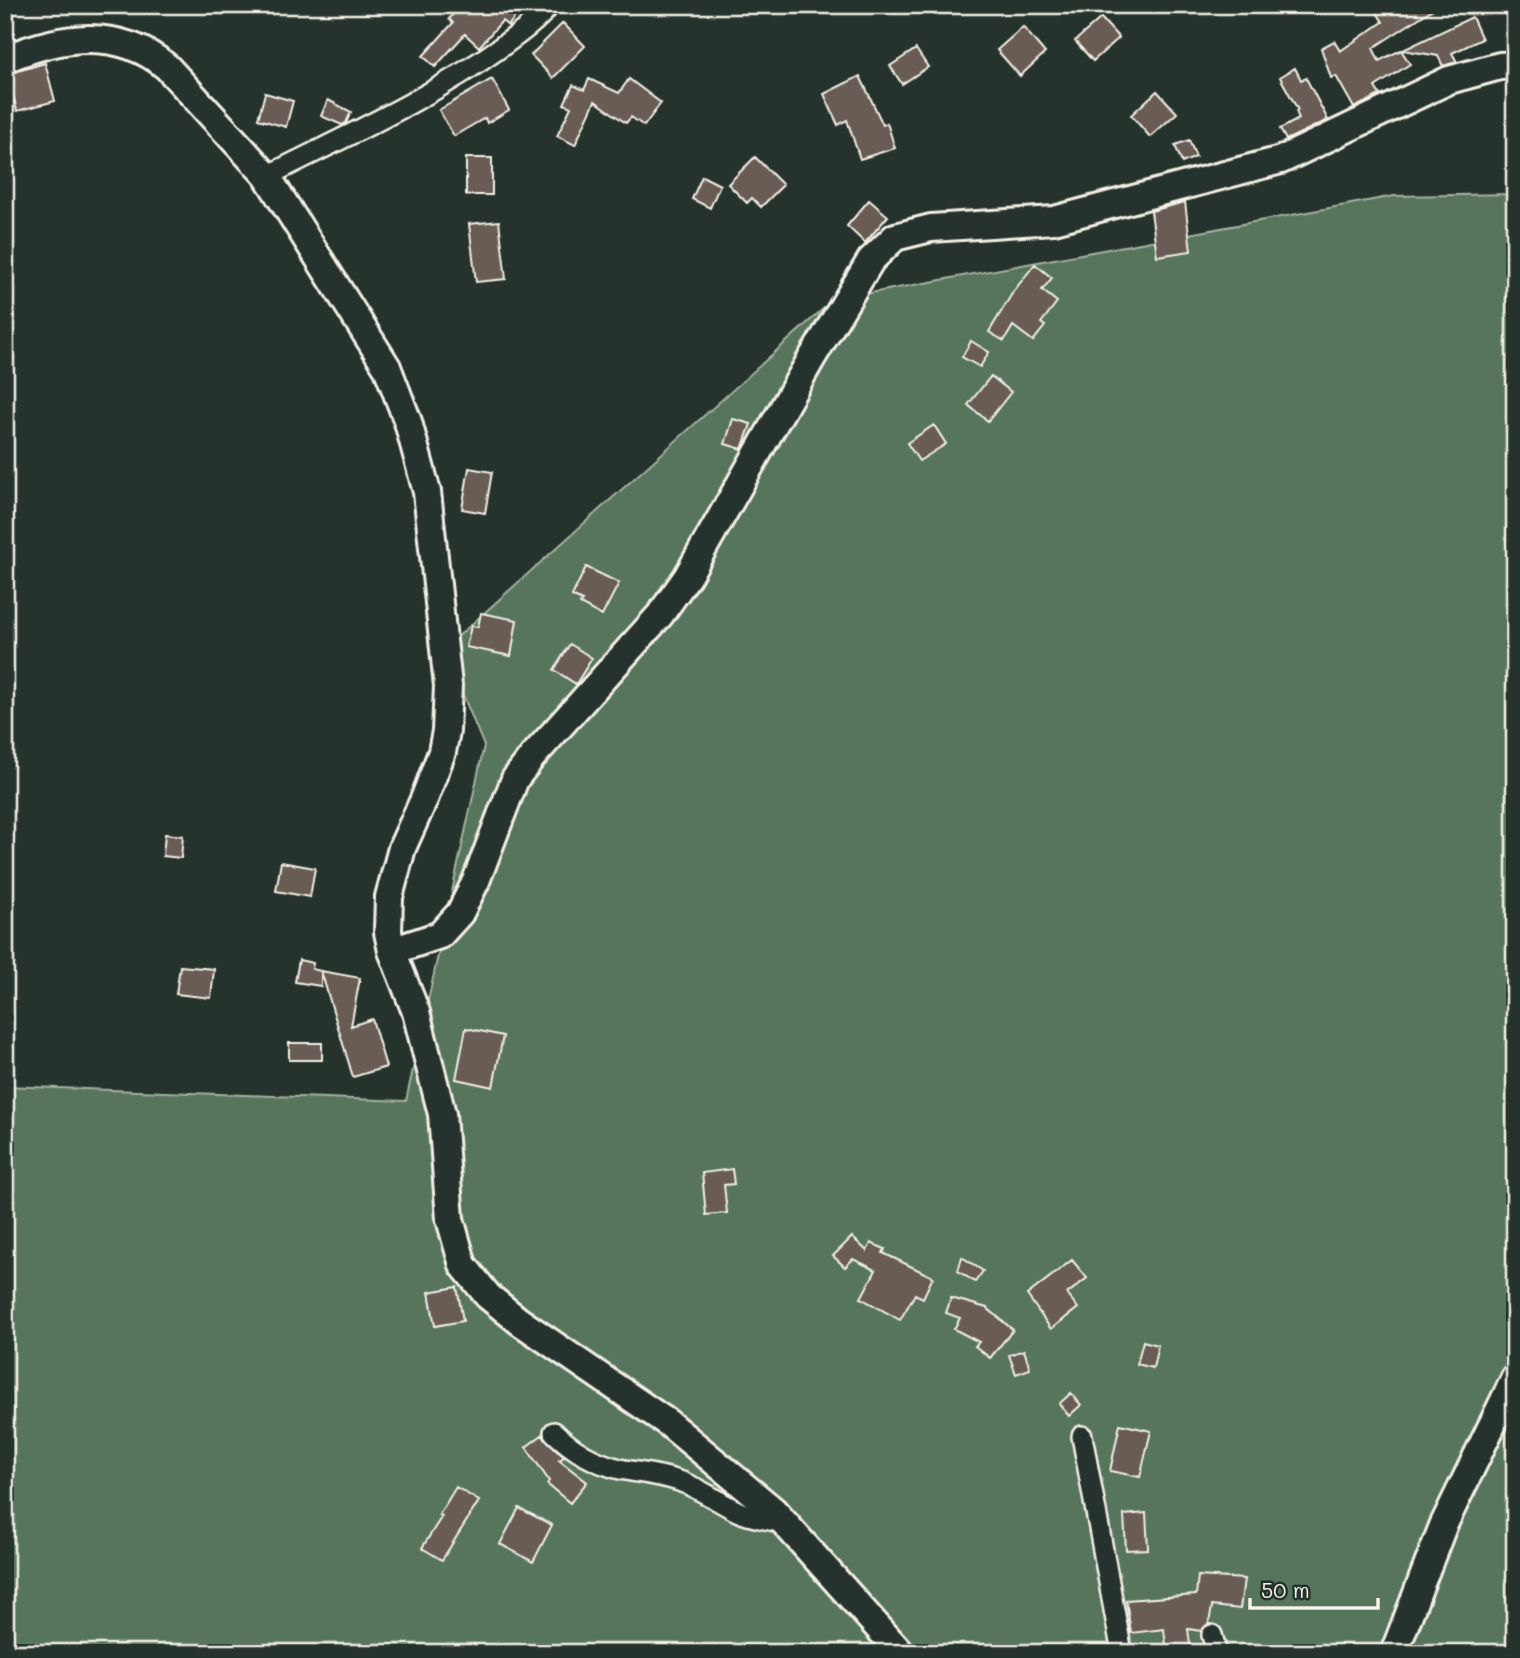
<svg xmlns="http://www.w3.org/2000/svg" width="1520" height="1658" viewBox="0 0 1520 1658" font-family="Mali,sans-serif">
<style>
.green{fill:#57745b;stroke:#a6b2a2;stroke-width:2}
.building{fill:#685c55;stroke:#f4f1e8;stroke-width:2}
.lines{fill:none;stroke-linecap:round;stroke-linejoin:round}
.street-casing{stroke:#f4f1e8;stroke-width:24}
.secondary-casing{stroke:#f4f1e8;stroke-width:32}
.street{stroke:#26332d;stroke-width:19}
.secondary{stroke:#26332d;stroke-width:26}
</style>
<rect width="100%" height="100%" fill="#26332d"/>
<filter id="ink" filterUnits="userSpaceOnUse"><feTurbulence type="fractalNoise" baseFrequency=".0143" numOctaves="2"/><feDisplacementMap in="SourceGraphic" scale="14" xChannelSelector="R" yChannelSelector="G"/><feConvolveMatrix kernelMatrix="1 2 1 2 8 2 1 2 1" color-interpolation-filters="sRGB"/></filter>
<g filter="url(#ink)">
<path class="green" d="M1515,194V1653H5V1086L406,1101L484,746L444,649L833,300L1394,196Z"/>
<path class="building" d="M461,5H524L508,26L502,21L479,47L465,34L435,67L423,56L453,23L449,19Z
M1372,5H1439L1373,48L1379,61L1401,50L1410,64L1375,87L1380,95L1354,108L1336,76L1331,78L1321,48L1334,41L1340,51L1383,22Z
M1472,17L1482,39L1452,53L1457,62L1443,66L1438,56L1403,50Z
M1101,18L1119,38L1093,61L1075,41Z
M563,23L585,46L553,78L531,55Z
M1023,27L1045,53L1020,76L997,50Z
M916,49L928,67L902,84L890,66Z
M45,63L55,101L17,111L8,74Z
M1295,68L1301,80L1306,78L1328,120L1286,140L1280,129L1299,119L1296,111L1298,110L1280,77Z
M860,76L883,125L887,123L895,148L860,159L847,120L838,125L824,94Z
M492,79L509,110L487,123L485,118L454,136L439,110Z
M589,79L619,93L629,79L661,103L644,126L631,117L626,123L595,101L575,145L557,136L571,107L564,104L573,85L584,90Z
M1157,91L1177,113L1150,137L1131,115Z
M265,93L293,101L286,127L258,119Z
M328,100L351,112L346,123L342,125L321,116Z
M1189,140L1196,157L1182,163L1175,145Z
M755,157L783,185L761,207L752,198L747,203L728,184Z
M466,158H492V195H466Z
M702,176L720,185L710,208L692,199Z
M869,200L888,216L865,243L847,226Z
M1185,202L1191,251L1157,256L1151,211Z
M499,221L506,279L476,282L469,224Z
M1035,264L1052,278L1042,290L1057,302L1041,323L1045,326L1033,341L1013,326L1004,341L989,332L1013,292Z
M971,341L989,352L980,367L962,357Z
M991,376L1011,392L988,421L968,405Z
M733,419L751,424L742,449L725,444Z
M934,425L946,444L919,461L907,443Z
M469,468L492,472L485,513L462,509Z
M586,567L619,583L602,616L580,604L582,601L572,596Z
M481,613L517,620L511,656L466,647L471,626L478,627Z
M570,644L592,658L576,684L554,670Z
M165,834L183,836L181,858L163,856Z
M281,862L315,868L310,897L276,891Z
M299,960L313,963L312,969L321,971V986L295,982Z
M180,966L214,969L211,998L176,994Z
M321,971L360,978L351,1026L372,1019L386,1067L353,1077Z
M466,1028L503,1036L493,1087L456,1079Z
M289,1043H322V1060H289Z
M732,1169L734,1184L724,1185L727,1213L706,1215L702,1173Z
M852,1237L867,1251L871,1243L885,1249L883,1253L933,1277L923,1298L915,1294L900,1320L861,1298L876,1270L853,1259L845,1267L833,1256Z
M962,1257L983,1271L975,1282L958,1271Z
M1072,1260L1087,1278L1067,1294L1078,1308L1051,1329L1027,1295Z
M457,1287L463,1321L435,1326L429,1292Z
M951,1298L987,1308L1013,1330L990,1358L975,1346L979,1342L954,1329L960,1318L946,1313Z
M1143,1341L1158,1345L1153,1368L1137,1364Z
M1024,1350L1030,1369L1016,1374L1009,1355Z
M1071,1393L1081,1405L1069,1416L1059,1404Z
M1120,1424L1151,1431L1140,1477L1110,1471Z
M542,1435L564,1457L559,1460L587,1482L570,1503L547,1484L549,1481L526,1447Z
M456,1487L479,1501L442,1560L422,1548L442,1516L439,1515Z
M519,1508L552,1525L533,1562L500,1544Z
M1146,1513L1148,1549L1126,1550L1124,1515Z
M1198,1576L1244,1579L1240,1609L1212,1606L1209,1623L1201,1631L1188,1629L1191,1653H1167L1164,1629L1131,1633L1126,1600L1196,1595Z"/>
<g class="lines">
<defs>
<path id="street" d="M267,176C346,136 429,99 501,47C519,34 536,22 550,5
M554,1432C572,1450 595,1463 620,1469C640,1473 659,1474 679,1481C699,1488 717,1501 737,1511C751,1518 769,1519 784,1523
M1082,1436L1122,1653
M1212,1635L1217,1653"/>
<path id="secondary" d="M5,59C60,36 118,26 167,67L267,176L387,367L408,422L427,492L448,686L446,731L442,752L425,797L402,848L389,897L388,932L392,951L416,1012L442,1114L450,1219L463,1265L488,1296L519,1321L668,1423L773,1510L901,1653
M392,951L440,935L460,913L476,881L515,779L533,756L660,615L687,577L810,361L871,260L895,237L931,228L1054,220L1281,160L1449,80L1500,66L1515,65
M1394,1653L1443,1526L1515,1378"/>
</defs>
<use href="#street" class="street-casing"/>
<use href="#secondary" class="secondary-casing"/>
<use href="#street" class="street"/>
<use href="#secondary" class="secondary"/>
</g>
</g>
<rect width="1520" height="1658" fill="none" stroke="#26332d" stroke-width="28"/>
<rect x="14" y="14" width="1492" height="1630" fill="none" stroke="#f4f1e8" stroke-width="2.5" filter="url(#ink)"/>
<path d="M1250 1598v10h128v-10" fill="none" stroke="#f4f1e8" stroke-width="3.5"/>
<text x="1261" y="1598" font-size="21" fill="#f4f1e8" stroke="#26332d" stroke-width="5" paint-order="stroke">50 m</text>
</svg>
